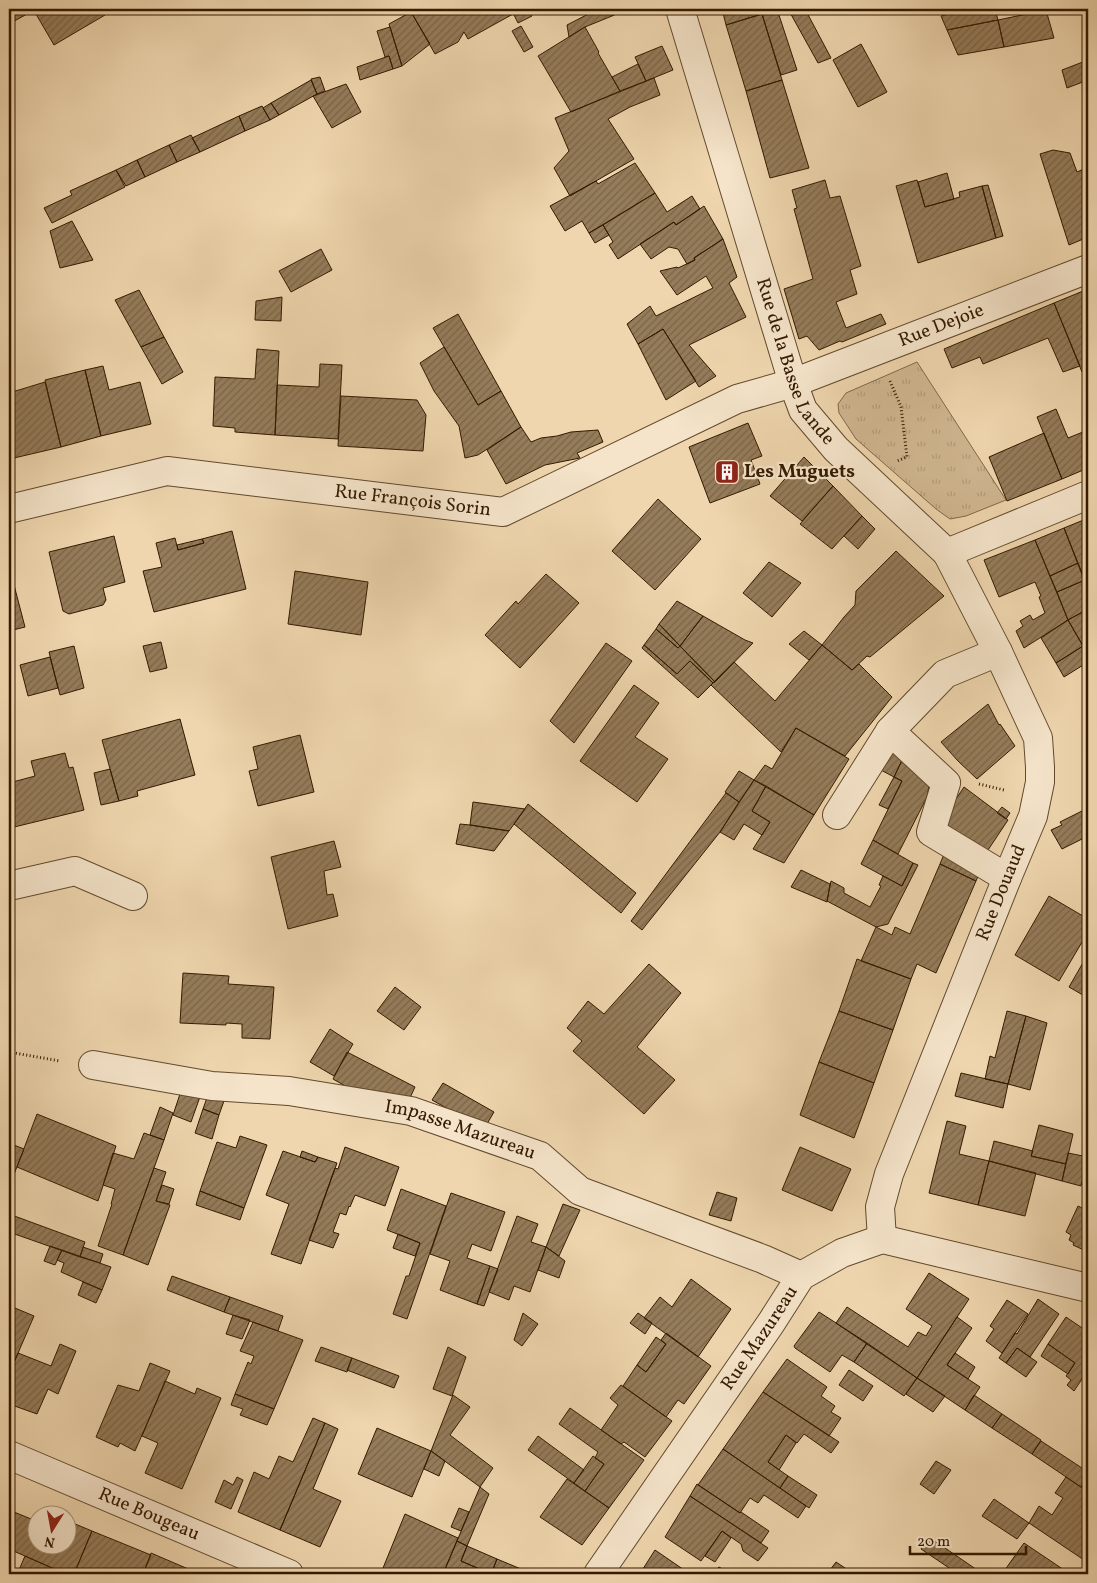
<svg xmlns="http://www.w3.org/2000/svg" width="1097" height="1583" viewBox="0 0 1097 1583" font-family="Vollkorn,serif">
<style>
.park{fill:url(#park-tufts);stroke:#816848}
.building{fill:url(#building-hatch);stroke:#331a00}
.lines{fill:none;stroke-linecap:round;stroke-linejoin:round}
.minor-casing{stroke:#62492c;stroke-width:30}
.path{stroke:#331a00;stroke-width:3;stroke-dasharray:1 2.5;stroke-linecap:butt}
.minor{stroke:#f5e4ca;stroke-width:28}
.labels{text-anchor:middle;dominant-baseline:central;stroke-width:4.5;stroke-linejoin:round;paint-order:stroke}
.street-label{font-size:19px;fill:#331a00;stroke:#f5e4ca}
.poi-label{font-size:19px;font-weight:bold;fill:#331a00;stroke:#f5e4ca;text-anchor:start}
</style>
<defs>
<pattern id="park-tufts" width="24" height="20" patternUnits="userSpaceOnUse" patternTransform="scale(1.25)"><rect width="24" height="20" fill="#cfb690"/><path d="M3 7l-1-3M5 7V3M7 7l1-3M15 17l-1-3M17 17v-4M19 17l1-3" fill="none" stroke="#b29c7a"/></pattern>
<pattern id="building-hatch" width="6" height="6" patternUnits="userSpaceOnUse" patternTransform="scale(1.25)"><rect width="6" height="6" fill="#957c5a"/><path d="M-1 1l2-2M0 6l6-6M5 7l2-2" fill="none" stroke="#7a6548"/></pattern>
</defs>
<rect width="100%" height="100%" fill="#efd6ae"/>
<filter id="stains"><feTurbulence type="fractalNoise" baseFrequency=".004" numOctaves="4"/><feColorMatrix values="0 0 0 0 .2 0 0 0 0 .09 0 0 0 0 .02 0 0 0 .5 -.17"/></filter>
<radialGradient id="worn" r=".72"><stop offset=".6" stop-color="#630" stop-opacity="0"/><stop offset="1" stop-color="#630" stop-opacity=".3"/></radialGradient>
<path class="park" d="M917,362L1006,500L966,516L950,519L936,509L856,439L839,413L838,404L846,393Z"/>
<path class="building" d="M9,9H24L27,14L9,24Z
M33,9H101L105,15L54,45Z
M412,9H510L513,14L468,39L464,32L458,42L435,54L410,10Z
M527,9H528L532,16L518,23L514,15Z
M598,9H607L612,16L585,27L569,37L567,25Z
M607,9H627L612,16Z
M722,9H760L762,14L726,25Z
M777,9L797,70L781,75L762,14Z
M788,9H805L831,58L818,63Z
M967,9H995L998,20L947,30L941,16Z
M1046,10L1054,38L1004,47L998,20Z
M411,12L430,44L402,66L389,24Z
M762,14L782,80L746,91L726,25Z
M998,20L1004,47L958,55L947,30Z
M521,26L533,47L524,52L512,31Z
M390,27L402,66L393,69L389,56L385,57L377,31Z
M585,27L599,52L598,53L620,91L571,112L538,56Z
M861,44L887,92L858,107L833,60Z
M662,46L673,70L646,81L635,57Z
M389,56L393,69L360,80L357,67Z
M1088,60V86V80L1067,88L1062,70Z
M638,64L646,81L620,91L612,77Z
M320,77L325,91L317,94L311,79Z
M654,78L660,95L630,107L608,119L634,159L570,196L554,168L569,151L555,118Z
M311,80L317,94L279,115L271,103Z
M782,80L809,168L770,178L746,91Z
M346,84L361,112L332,128L313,96Z
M271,103L279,115L270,120L263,108Z
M262,106L270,120L245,131L239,116Z
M239,116L245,131L200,152L192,138Z
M191,135L200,152L177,162L169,145Z
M169,145L177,162L145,177L137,160Z
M1053,150L1070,153L1077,172L1088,167V237L1069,245L1040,154Z
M137,160L145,177L126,186L116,170Z
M635,163L655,193L589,233L582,221L565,231L550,206L596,181L598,184Z
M116,170L125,187L52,223L44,208L72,195L70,191Z
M947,173L954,199L925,207L918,182Z
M825,180L830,198L840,196L861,266L850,270L857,294L836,302L846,328L881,314L886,324L842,342L840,341L819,350L807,336L799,339L784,289L813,279L794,209L797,208L792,190Z
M917,180L925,207L960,197L959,192L982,186L996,238L918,263L896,186Z
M988,185L1003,236L996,238L982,186Z
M655,193L667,212L692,196L700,209L676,225L674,222L618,259L609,245L613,242L603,225Z
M704,206L723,239L694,258L695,260L687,264L678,249L669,247L651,259L640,244L674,222L676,225Z
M72,221L93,260L60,268L50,231Z
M603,225L609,235L595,243L589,233Z
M723,239L737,277L729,283L746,317L689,345L716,376L699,387L663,329L638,344L627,324L650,306L656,316L713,288L706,276L677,295L660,271L677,267L678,268L695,260L694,258Z
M321,249L332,270L291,292L279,271Z
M1088,289V370L1082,372L1054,303Z
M139,290L164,337L141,347L115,300Z
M282,297L281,321L255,320L256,301Z
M1054,303L1080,366L1063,372L1048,338L983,364L980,357L952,368L944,349Z
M458,314L501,391L478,405L433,328Z
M663,329L696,381L666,400L638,344Z
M164,337L183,372L162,384L141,347Z
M444,347L478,405L501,391L521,427L478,455L465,458L459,426L434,391L420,363Z
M257,349L279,351L275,435L235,432V428L213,426L215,377L255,379Z
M320,364L342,365L338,439L275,435L277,385L319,387Z
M103,366L109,390L140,382L151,424L101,436L85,370Z
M85,370L101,436L61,447L45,380Z
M45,382L61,447L14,458L9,437V393Z
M341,396L417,400L426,415L423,451L338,446Z
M1056,409L1068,438L1088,430V468L1062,479L1037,417Z
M748,423L762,456L751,460L760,484L710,503L689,447Z
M521,427L531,442L541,438L557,436L571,432L598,430L603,442L577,453L580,458L545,465L506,484L487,450Z
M1044,433L1062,479L1007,501L989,457Z
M804,457L833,486L802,521L770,496Z
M833,486L862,516L832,549L800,524Z
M658,499L701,539L655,590L612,551Z
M862,516L875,529L858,549L844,536Z
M1086,519L1088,525V590L1064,528Z
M1064,528L1078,563L1050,576L1035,540Z
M232,531L246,589L154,612L143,571L162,567L156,543L175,538L178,550L204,543L202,539Z
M114,536L125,582L103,588L106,600L103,605L69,614L63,611L49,552Z
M202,539L204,543L178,550L177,545Z
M1035,540L1068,620L1024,648L1016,631L1023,626L1020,621L1030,615L1033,620L1045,613L1039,597L1041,596L1035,582L999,597L984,560Z
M896,551L944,596L870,657L867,656L852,670L822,645L844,617L855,605L856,591Z
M769,562L801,583L772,617L743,593Z
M1078,563L1085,580L1057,592L1050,576Z
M9,566L25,627L9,631Z
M295,571L368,582L361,635L288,624Z
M546,574L579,603L520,668L485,635L516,601L518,604Z
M1085,580L1088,590V609L1068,620L1057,592Z
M677,601L703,616L680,646L659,624Z
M1088,609V643L1083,646L1068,620Z
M703,616L745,640L753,643L715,682L680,646Z
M1068,620L1083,646L1056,663L1041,638Z
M659,624L680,646L678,648L656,629Z
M656,629L678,648L680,646L715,682L713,683L690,661L677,674L644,645Z
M804,631L822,645L809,660L789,644Z
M161,642L167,668L150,672L143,646Z
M606,643L632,661L574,743L550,721Z
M1088,643V662L1064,677L1056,663Z
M644,645L677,674L690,661L713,683L698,698L642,648Z
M822,645L852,670L859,664L892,697L845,756L796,728L781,752L711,685L734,662L775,701Z
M74,646L84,688L60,695L49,652Z
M50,657L58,688L28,696L20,665Z
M634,685L659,703L635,737L668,759L637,802L580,761Z
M988,704L999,725L1000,724L1015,746L977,779L958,761L941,742Z
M180,719L195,775L137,791L138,796L119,801L102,740Z
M796,728L849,759L814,815L754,780L765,765L772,769Z
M300,735L314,792L258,806L249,771L258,769L253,747Z
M892,745L906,752L894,777L879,769Z
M906,752L930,781L927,797L898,854L873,840L902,781L894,777Z
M65,753L69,768L73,767L84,810L10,828L9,783L35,776L31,761Z
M110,769L119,801L101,805L94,773Z
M739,771L754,780L739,802L725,792Z
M894,777L902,781L888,809L879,805Z
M754,780L766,786L752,811L770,822L762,835L744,824L734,840L720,832Z
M766,786L814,815L784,863L753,849L770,822L752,811Z
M964,787L1008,820L984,856L939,824Z
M726,793L739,802L720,832L642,930L631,921Z
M473,802L525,809L509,831L470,825Z
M528,804L636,893L621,913L514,824Z
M1002,807L1010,813L1006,819L997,813Z
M1088,808V836L1062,849L1051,830L1062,825L1060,822Z
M460,824L470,825L509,831L494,851L456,844Z
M873,840L913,863L902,886L861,864Z
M334,841L341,867L324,871L327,895L333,894L338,916L288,929L271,857Z
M947,847L982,867L976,881L940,864Z
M913,863L918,865L888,924L876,927L827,901L831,881L844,888V893L870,907L881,886L879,885L883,876L902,886Z
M940,864L976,881L936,973L917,964L911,979L861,961L876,927L892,935L895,927L910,934Z
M801,870L830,884L827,902L791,887Z
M1049,896L1088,919V932L1059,981L1015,955Z
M1088,954V998L1069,987Z
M857,959L911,979L893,1030L839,1011Z
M649,964L681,993L637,1047L675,1080L644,1114L573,1051L582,1041L567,1028L588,1001L604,1014Z
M183,973L229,976L228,984L274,987L270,1039L242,1038V1024L226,1023V1025L180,1023Z
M395,987L421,1007L404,1030L377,1011Z
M839,1011L893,1030L874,1083L819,1062Z
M1007,1011L1026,1016L1008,1084L985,1079L990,1056L995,1058Z
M1026,1016L1047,1023L1030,1090L1008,1084Z
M330,1029L353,1044L334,1076L310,1062Z
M347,1052L415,1087L408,1102L354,1091L333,1079Z
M819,1062L874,1083L854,1138L800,1115Z
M961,1073L1008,1084L1003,1108L955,1096Z
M443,1083L494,1112L484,1129L432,1100Z
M181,1091L201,1094L191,1122L173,1115Z
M208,1095L225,1098L219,1115L203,1109Z
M160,1107L173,1113L164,1140L150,1135Z
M203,1109L219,1115L212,1139L195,1133Z
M37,1114L116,1146L98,1201L17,1167Z
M947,1121L966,1126L959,1154L989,1161L978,1205L929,1193Z
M1039,1125L1073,1134L1066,1164L1031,1156Z
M144,1133L164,1140L123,1255L98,1246L112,1204H111L115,1189L103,1185L113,1153L134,1159Z
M240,1136L267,1145L244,1208L200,1191L217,1142L236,1148Z
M994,1141L1033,1151L1031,1156L1066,1164L1062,1181L989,1161Z
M9,1143L24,1149L9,1187Z
M345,1147L399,1167L385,1206L355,1195L350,1207L349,1206L346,1215L340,1213L333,1232L339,1234L333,1248L309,1240L335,1168L338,1169Z
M800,1147L851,1169L832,1211L782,1190Z
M283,1151L315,1162L318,1157L337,1163L301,1264L271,1254L289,1204L266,1195Z
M302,1151L318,1157L315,1162L300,1157Z
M1068,1153L1088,1157L1081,1186L1062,1181Z
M989,1161L1036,1173L1025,1216L978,1205Z
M154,1168L166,1172L156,1201L170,1205L148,1265L123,1255Z
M162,1185L174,1189L169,1204L156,1201Z
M401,1189L446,1206L407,1319L393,1314L406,1276H409L420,1243L387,1230Z
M200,1191L244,1208L240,1220L196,1205Z
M717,1192L737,1198L731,1221L709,1215Z
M451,1193L505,1212L491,1251L472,1244L467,1258L490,1266L477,1304L440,1290L450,1261L430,1254Z
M563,1204L580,1210L559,1256L546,1247Z
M1078,1206L1088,1211V1252L1073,1245L1074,1243L1069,1240L1071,1235L1066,1232Z
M9,1214L85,1242L80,1257L9,1232Z
M517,1216L538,1224L531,1242L546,1247L530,1292L514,1286L509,1300L489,1292Z
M398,1234L420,1243L415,1256L393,1248Z
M50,1246L62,1250L55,1265L44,1261Z
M83,1247L103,1254L100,1263L80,1257Z
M546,1247L565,1261L559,1278L538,1270Z
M62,1250L111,1267L102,1290L61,1272L64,1263L57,1260Z
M490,1266L498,1269L484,1306L477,1304Z
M929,1273L969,1299L917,1378L836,1323L847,1307L908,1347L918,1332L926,1336L932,1326L906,1309Z
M172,1276L230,1297L224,1312L167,1290Z
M691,1279L731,1309L698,1357L644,1318L660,1297L672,1307Z
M83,1282L102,1290L96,1303L78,1295Z
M230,1297L283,1316L278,1331L224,1312Z
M1038,1299L1059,1314L1030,1357L1017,1348L1006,1363L999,1358L1015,1333L1017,1334Z
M1007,1300L1028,1314L1002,1353L986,1341L994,1329L990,1326Z
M15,1308L34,1316L9,1374V1345L10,1341H9V1323Z
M819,1312L867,1343L854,1362L842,1355L830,1372L795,1348L794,1346Z
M523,1313L538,1324L522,1346L514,1340Z
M638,1313L652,1323L645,1334L630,1323Z
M233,1315L250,1320L242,1339L226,1334Z
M957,1317L972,1328L947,1365L980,1387L965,1410L917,1378Z
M1066,1317L1088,1332V1370L1074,1391L1067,1385L1071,1380L1066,1376L1075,1363L1048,1344Z
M253,1322L303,1340L274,1409L235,1394L248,1362L251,1364L254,1356L240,1351Z
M666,1333L711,1366L684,1404L678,1400L666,1417L623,1386L637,1365L646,1372L666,1344L661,1340Z
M656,1337L666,1344L646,1372L637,1365Z
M867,1343L917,1378L904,1396L854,1362Z
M60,1344L76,1351L58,1394L48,1389L37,1414L9,1404V1374L18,1353L51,1366Z
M1048,1344L1075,1363L1068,1374L1041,1356Z
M321,1347L352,1358L347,1372L315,1361Z
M448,1347L466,1357L452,1396L433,1389Z
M1017,1348L1037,1362L1026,1377L1006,1363Z
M955,1353L975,1367L968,1379L947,1365Z
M352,1358L399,1376L394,1388L347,1370Z
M787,1359L827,1387L821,1396L835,1406L831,1412L841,1418L829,1436L763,1392Z
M150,1363L170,1371L135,1451L120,1443L118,1447L96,1437L118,1385L139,1391Z
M849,1370L873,1386L863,1401L839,1385Z
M917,1378L945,1396L933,1412L906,1394Z
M165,1381L195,1394L197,1388L221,1398L182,1489L145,1473L158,1443L142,1436Z
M621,1385L672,1421L645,1457L624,1442L621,1444L601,1430L618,1405L610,1398Z
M763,1392L839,1442L831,1453L804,1434L797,1443L786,1435L768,1462L788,1476L780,1488L723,1449Z
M235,1394L274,1409L267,1425L240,1415L243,1409L231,1405Z
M453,1395L470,1407L450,1435L493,1468L480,1487L431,1451Z
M974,1395L1002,1414L992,1428L965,1410Z
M570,1408L644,1460L609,1508L585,1491L604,1464L595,1458L598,1452L559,1424Z
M1002,1414L1041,1440L1032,1454L992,1428Z
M313,1418L325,1423L280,1530L238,1512L254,1472L269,1479L279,1456L293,1462Z
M325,1423L338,1429L313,1489L341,1501L320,1547L280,1530Z
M377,1428L431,1451L412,1497L358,1474Z
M786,1435L796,1443L779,1470L768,1462Z
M538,1436L584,1470L574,1483L528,1450Z
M1041,1441L1088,1472V1475L1081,1487L1032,1454Z
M723,1449L806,1506L798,1518L764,1495L758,1503L750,1498L740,1513L698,1485Z
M431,1451L445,1461L439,1476L424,1469Z
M593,1456L604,1464L585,1491L574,1483Z
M936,1461L951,1470L934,1494L920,1484Z
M1088,1475V1492L1081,1487Z
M788,1476L817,1495L809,1508L780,1488Z
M237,1477L243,1480L231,1509L215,1502L224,1480L233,1485Z
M1066,1477L1088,1492V1554L1084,1560L1029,1523L1039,1506L1052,1515L1063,1498L1055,1493Z
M567,1479L609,1508L582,1545L540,1517Z
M697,1484L740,1513L741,1512L769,1531L761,1543L690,1496Z
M480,1487L489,1494L467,1546L457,1541Z
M690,1496L768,1548L758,1561L743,1551L741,1544L722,1531L701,1561L665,1537Z
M994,1499L1029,1523L1017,1539L982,1516Z
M459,1508L469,1512L461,1531L451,1527Z
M14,1512L36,1521L38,1517V1546H68V1521L92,1531L74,1574H58L59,1571L9,1549V1525Z
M405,1514L458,1538L443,1574L381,1573Z
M92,1531L151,1555L143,1574H74Z
M722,1531L731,1538L715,1562L705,1556Z
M929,1537L983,1574H958L921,1549Z
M457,1541L467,1546L461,1561L491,1574L497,1559L521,1569L519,1574H443Z
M1024,1543L1070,1574H1002Z
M467,1546L497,1559L491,1574L461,1561Z
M655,1550L690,1574H644L641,1572Z
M151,1553L200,1574H143Z
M25,1556L59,1571L58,1574H29L19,1570Z
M836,1562L854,1574H827Z
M719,1567L731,1574H711Z"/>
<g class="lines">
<defs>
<g id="minor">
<path id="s1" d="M680,9L793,383L803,410L836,449L947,553L1088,495"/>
<path id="s2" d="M9,509L167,471L503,512L737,399L793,383L1088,269"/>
<path d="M890,731L946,783L931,832L1007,878"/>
<path d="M837,815L890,731L945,674L998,652"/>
<path d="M9,886L75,871L133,896"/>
<path id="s3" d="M93,1065L212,1086L289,1091L411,1111L540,1156L580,1191L763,1259L801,1276"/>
<path id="s4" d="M882,1239L880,1207L889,1174L1007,878L1033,816L1040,782V767L1038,738L998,652L947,553"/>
<path id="s5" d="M9,1455L289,1574"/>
<path id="s6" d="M598,1574L771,1323L801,1276L842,1253L882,1239L1088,1288"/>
</g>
</defs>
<use href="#minor" class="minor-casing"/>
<path class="path" d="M890,381L901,407L907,457L897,461
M979,784L1004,790
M9,1052L60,1061"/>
<use href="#minor" class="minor"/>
</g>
<defs>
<symbol id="building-square" viewBox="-11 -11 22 22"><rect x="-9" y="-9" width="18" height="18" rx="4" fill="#8f2418" stroke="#f5e4ca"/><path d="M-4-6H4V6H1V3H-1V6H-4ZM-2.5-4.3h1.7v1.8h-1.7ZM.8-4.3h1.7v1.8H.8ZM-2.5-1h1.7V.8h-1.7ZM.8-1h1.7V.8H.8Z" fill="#fff"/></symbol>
</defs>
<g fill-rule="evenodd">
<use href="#building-square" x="713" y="458" width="28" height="28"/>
</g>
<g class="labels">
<g class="street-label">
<text stroke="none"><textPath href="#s2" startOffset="978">Rue Dejoie</textPath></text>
<text stroke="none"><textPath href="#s1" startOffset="372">Rue de la Basse Lande</textPath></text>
<text stroke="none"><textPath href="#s2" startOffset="410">Rue François Sorin</textPath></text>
<text stroke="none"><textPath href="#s4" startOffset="369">Rue Douaud</textPath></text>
<text stroke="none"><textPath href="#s3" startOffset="374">Impasse Mazureau</textPath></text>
<text stroke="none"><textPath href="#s6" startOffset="286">Rue Mazureau</textPath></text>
<text stroke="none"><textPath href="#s5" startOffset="152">Rue Bougeau</textPath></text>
</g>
<g class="poi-label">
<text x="744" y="472">Les Muguets</text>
</g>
</g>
<rect width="1097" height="1583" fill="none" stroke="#efd6ae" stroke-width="30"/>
<rect x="10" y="10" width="1077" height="1563" fill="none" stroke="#331a00" stroke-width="2.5"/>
<rect x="15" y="15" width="1067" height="1553" fill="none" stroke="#331a00"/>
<g transform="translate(52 1530) rotate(191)"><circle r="24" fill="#f5e4ca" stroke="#a79379"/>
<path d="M0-4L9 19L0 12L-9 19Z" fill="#8f2418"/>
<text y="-8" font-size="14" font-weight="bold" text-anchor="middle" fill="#331a00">N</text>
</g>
<path d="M910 1546v8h116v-8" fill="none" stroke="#331a00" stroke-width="2.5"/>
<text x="917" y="1546" font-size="15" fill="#331a00" stroke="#f5e4ca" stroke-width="4" paint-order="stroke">20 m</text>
<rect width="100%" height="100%" filter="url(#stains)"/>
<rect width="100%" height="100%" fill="url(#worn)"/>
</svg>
